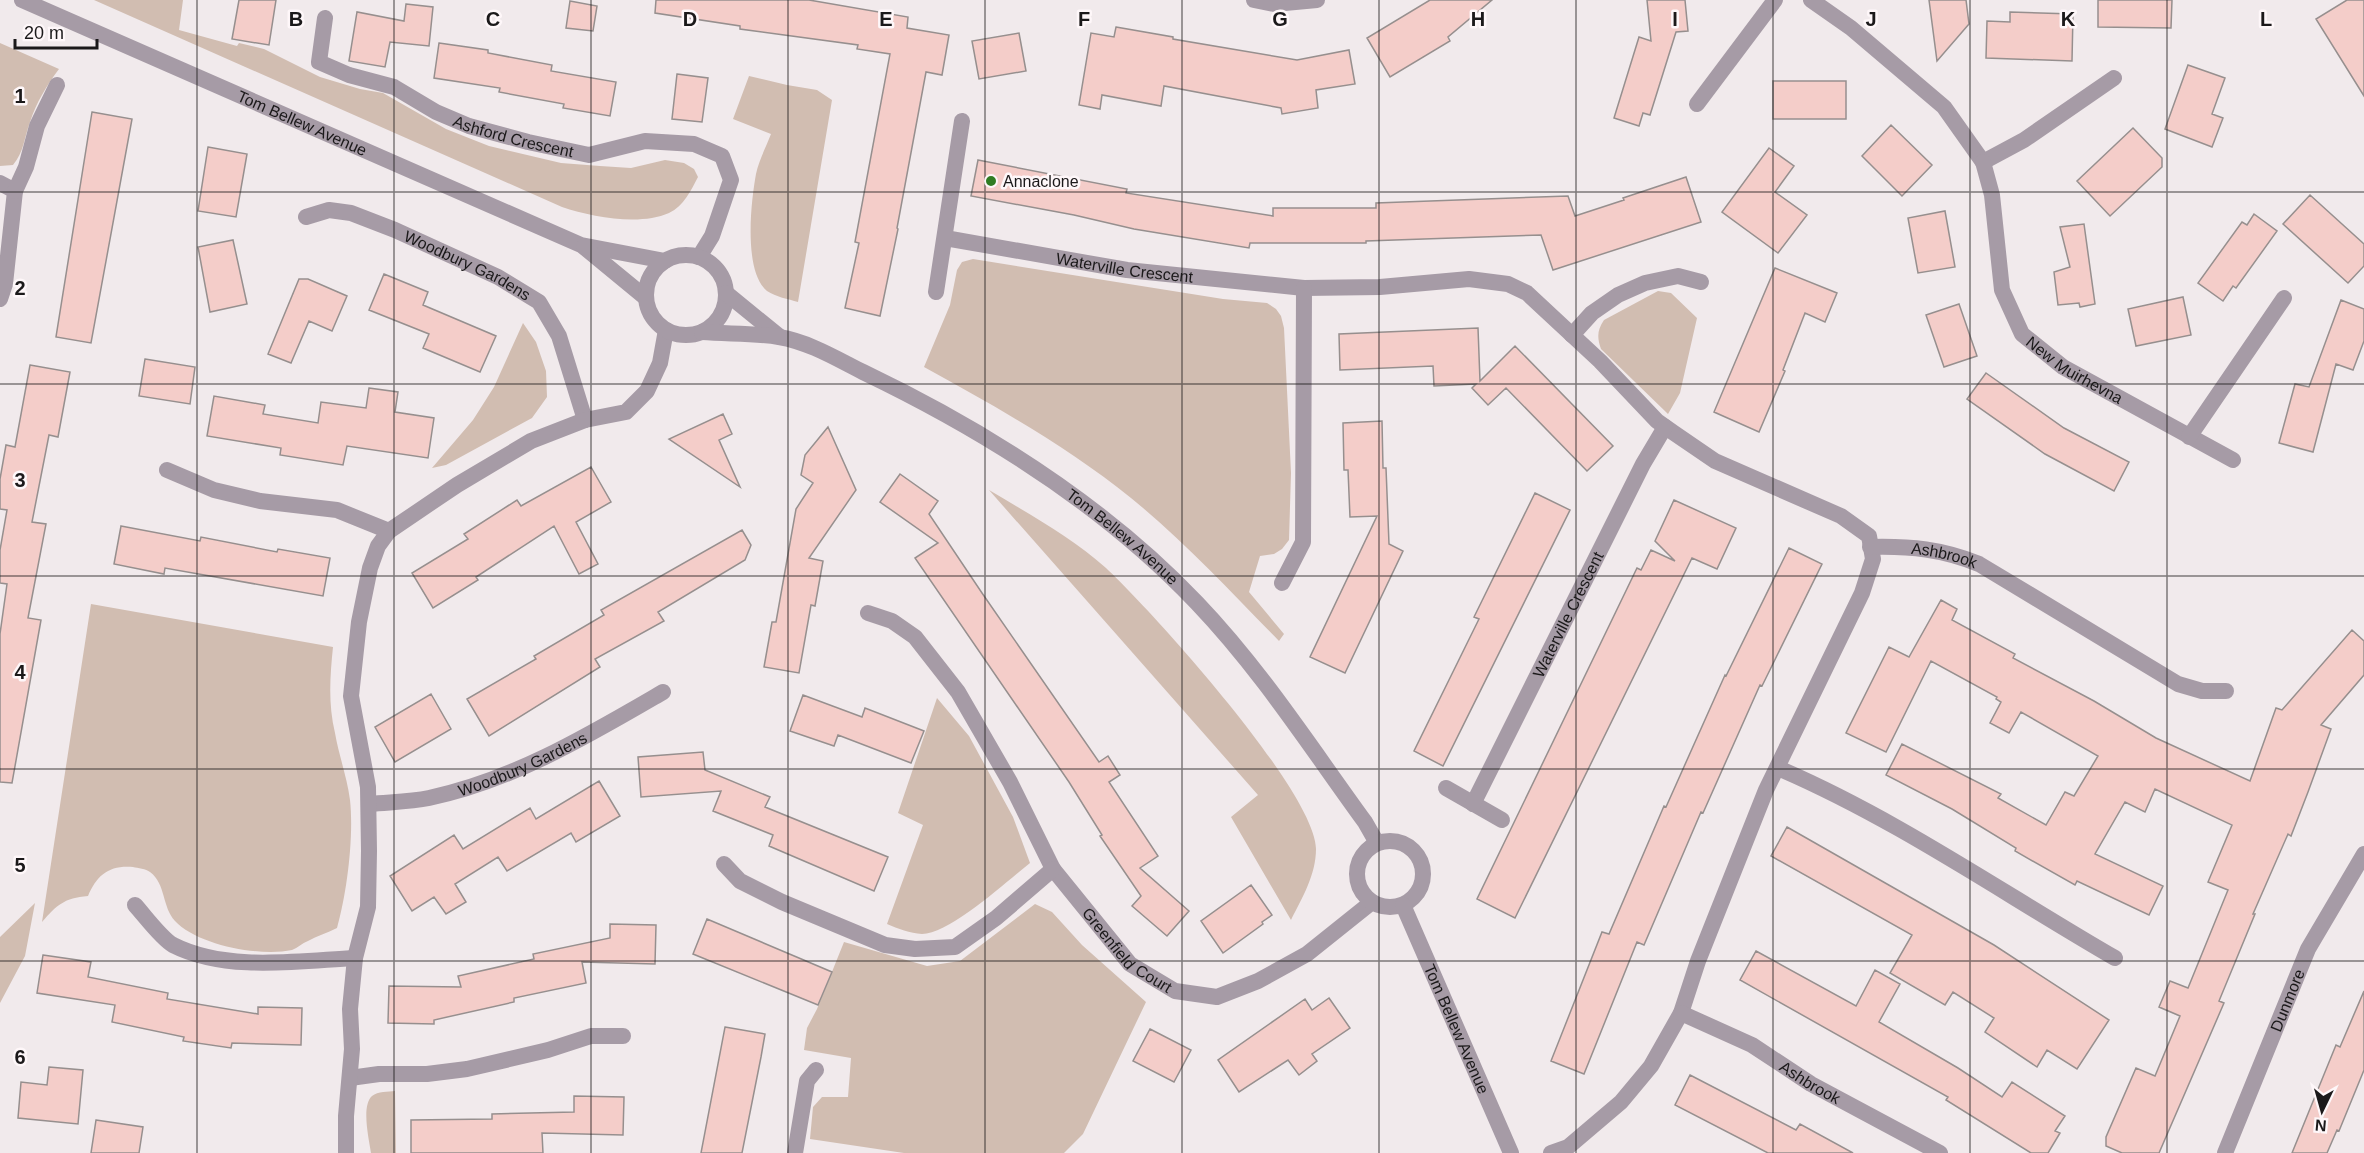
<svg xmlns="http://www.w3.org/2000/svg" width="2364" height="1153" viewBox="0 0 2364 1153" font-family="Arial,sans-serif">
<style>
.green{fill:#d1bdb1}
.building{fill:#f4cdc9;stroke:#968f8e;stroke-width:1.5}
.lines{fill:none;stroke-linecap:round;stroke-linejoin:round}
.minor{stroke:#a69ba6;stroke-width:16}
.tertiary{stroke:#a69ba6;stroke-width:16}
.grid{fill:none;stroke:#1b191a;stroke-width:1.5;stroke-opacity:0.55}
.poi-dot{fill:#307c23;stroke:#fef7f9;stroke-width:2}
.labels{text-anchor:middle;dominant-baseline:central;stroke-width:5;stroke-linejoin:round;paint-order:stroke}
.street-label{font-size:16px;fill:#1b191a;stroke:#fef7f9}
.poi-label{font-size:16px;fill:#1b191a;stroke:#fef7f9;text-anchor:start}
.grid-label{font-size:20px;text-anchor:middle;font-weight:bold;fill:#1b191a;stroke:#fef7f9;stroke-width:5;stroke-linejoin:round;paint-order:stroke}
</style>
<rect width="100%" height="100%" fill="#f1eaec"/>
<path class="green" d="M94,0H183L179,30L237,46L239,43L264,49L320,77L360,89L383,93L446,129L489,146L561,163L600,166L631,168L665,160L684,163L694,169L698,177C691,190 684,206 669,213C640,226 592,217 562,207Z
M0,43L59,69C47,85 36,103 30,122C24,138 24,152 13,165L0,166Z
M749,76L787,85L817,90L832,100L798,302C788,299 776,297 767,291C743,271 751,201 756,174C759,160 766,147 771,134L733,119Z
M973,259L1223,299L1267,303L1276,309L1281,316L1284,328L1291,473L1289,540L1282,549L1274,554L1260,556L1249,592L1284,634L1279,641C1231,592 1184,541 1131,498C1068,447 995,406 924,367L950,305L957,270L962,262Z
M1658,291L1671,293L1697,318L1680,393L1668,414L1601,349C1597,338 1597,330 1604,320Z
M523,323L536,342L546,371L547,397L532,418L446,465L432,468L473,420L494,387Z
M989,490C1029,514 1071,537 1106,568C1152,611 1315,791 1316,849C1316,875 1302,898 1291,920L1231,817L1258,795Z
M91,604L333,647C330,676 328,704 335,733C339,756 347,777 350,800C354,837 347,893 337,928C327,933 317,936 308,941C302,943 298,948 292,950C260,957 197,945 175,921C162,907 166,884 150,872C146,869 138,868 133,867C109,865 97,875 88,896C64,898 57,905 42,922Z
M937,698L969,736L1013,817L1030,863C1007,881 950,934 922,934C910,933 898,929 887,924L923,825L898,813Z
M35,903L25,956L0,1003V937Z
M1035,904L1052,912L1082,945L1146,1002L1083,1134L1064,1153H904L810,1139L813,1107L822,1097H848L851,1058L804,1050L807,1028L817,1009L844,942L927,966L960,961Z
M395,1091L396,1153H371C369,1139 361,1106 372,1096C378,1091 388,1092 395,1091Z"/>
<path class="building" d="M239,0H276L269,45L232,39Z
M656,0H809L908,17L907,28L949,35L942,75L926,72L897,228L898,229L880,316L845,308L859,243L855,242L890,54L857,49L858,45L740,29V26L655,13Z
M1430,0H1492L1448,37L1450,41L1390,77L1367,38Z
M1647,0H1685L1688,31L1676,32L1650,115L1643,113L1639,126L1614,118L1639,37L1651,41Z
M1929,0H1966L1969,24L1937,61Z
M2098,0H2172L2171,28L2098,27Z
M2347,0H2364V96L2316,19Z
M570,1L597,6L593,31L566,28Z
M406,4L433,7L429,46L390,42L385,67L349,61L357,12L404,21Z
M2010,12L2073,14L2072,61L1986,58L1987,21L2010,22Z
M1116,27L1173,37V39L1297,60L1349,50L1355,84L1316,90L1318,108L1282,114L1281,108L1164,86L1161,106L1102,95L1100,109L1079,105L1091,33L1114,37Z
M1019,33L1026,71L979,79L972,41Z
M439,43L488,50V53L552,65L551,71L616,82L610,116L563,108L564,104L499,92L500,88L434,78Z
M2188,65L2225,78L2212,114L2223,118L2212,147L2165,129Z
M677,74L708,78L702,122L672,119Z
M1773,81H1846V119H1773Z
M92,112L132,119L91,343L56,337Z
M1891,125L1932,165L1902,196L1862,156Z
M2133,128L2162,158V167L2110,216L2077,181Z
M208,147L247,154L236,217L198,211Z
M1769,148L1794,166L1775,192L1807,215L1778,253L1722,212Z
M978,160L1127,189L1126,193L1273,216V208H1376V203L1568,196L1575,216L1624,200L1623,198L1686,177L1701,222L1553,270L1541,235L1366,241V243H1250L1249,248L1134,229L1074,215L971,196Z
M2310,195L2364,244V266L2348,283L2283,224Z
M1945,211L1955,267L1918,273L1908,218Z
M2254,214L2277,231L2236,288L2233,286L2223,301L2198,283L2242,222L2247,225Z
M2084,224L2095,304L2080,307L2079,303L2058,305L2054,272L2070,267L2060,227Z
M233,240L247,304L210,312L198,247Z
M1775,268L1837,293L1825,322L1805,313L1783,370L1785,371L1759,432L1714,412Z
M384,274L428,292L423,305L496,336L480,372L423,348L429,334L369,310Z
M299,279H308L347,296L332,331L309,321L291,363L268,354Z
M2183,297L2191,335L2136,346L2128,309Z
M2341,300L2364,309V341L2353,370L2336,364L2313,452L2279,443L2295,384L2309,387Z
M1959,304L1977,356L1944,367L1926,315Z
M1478,328L1480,381L1515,346L1613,446L1587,471L1506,388L1488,405L1472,388L1476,384L1434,386L1433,366L1340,370L1339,334Z
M145,359L195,367L190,404L139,396Z
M30,365L70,372L58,437L49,435L32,522L46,524L28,618L41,620L12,783L0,782V634L7,584L0,583V550L7,510L0,509V479L6,445L15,447Z
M1986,373L2064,428L2129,462L2114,491L2045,454L1967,399Z
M369,388L398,392L395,412L434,418L428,458L347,446L343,465L280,455L281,448L207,436L214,396L265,405L263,414L318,423L321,402L366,408Z
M723,414L732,434L719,440L740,487L669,439Z
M1382,421L1383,468H1386L1389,544L1403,551L1345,673L1310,657L1377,516L1350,517L1348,470H1344L1343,423Z
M828,427L856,490L809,558L823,561L815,606L811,605L799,673L764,667L772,622H776L796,509L813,483L801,475L805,455Z
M591,467L611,502L576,522L598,564L579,574L554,526L476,577L478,580L433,608L412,573L468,539L464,534L517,500L521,506Z
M900,474L938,501L929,514L982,593L1099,762L1108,756L1120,775L1109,782L1158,856L1140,868L1189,911L1167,936L1132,906L1141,896L1100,836L1102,835L1069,782L915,558L938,543L880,502Z
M1535,493L1570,510L1443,766L1414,751L1479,619L1474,617Z
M1674,500L1736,528L1717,569L1692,558L1515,918L1477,899L1637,568L1641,570L1651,550L1675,561L1655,541Z
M121,526L200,541L201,537L277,552L278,549L330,558L323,596L165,568L164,574L114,564Z
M742,530L751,545L745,560L658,612L664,621L595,659L600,667L489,736L467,699L536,659L534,656L604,615L601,610Z
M1789,548L1822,564L1762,686L1760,685L1703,813L1701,812L1644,945L1637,942L1584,1074L1551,1061L1602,932L1609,934L1664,806L1666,807L1725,675L1726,676Z
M1941,600L1957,609L1952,620L2015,654L2013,658L2094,701L2156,738L2250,781L2276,708L2282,710L2352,630L2364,641V675L2321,725L2331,729L2308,792L2291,836L2288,834L2253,914H2255L2219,1001L2224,1003L2159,1153H2122L2106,1146V1137L2136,1068L2155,1076L2180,1016L2159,1007L2170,981L2188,988L2228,890L2208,882L2232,825L2155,789L2145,812L2125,802L2095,854L2163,886L2149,915L2077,881L2075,885L2015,851L2016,848L1952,809L1886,775L1902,744L2001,794L1998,798L2046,825L2065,792L2074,796L2098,756L2021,712L2009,733L1990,723L2001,702L1996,699L1997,697L1931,661L1886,752L1846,733L1889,647L1909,657Z
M431,694L451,729L395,762L375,727Z
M803,695L862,717L865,708L924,731L911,763L838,735L834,746L790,731Z
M703,752L705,770L770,797L765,807L888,857L874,891L769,846L773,835L713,811L721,791L641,797L638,757Z
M599,781L620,816L576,842L571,833L507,871L498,857L455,884L466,902L446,914L434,897L412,911L390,876L454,835L463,849L530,808L536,819Z
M1787,827L1994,945L2109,1020L2077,1069L2047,1050L2037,1067L1985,1032L1994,1018L1953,992L1945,1005L1890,973L1912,935L1771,856Z
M1251,885L1272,915L1262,922L1263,924L1223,953L1201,921Z
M707,919L832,972L818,1005L693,954Z
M610,924L656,925L655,964L582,962L586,983L514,998V1002L434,1020V1024L388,1023L389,986L461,987L458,976L534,959L533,954L610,938Z
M1756,951L1856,1006L1875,970L1900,984L1879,1022L1958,1068L2002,1097L2012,1082L2065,1116L2055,1131L2060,1133L2048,1153H2031L1946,1100L1948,1097L1740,980Z
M43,955L91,962L88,977L168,993L167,999L258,1014V1007L302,1008L301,1045L232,1043L231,1048L183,1041L184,1037L112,1022L115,1005L37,993Z
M2364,991V1070L2339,1131L2337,1130L2327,1153H2292L2336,1045L2340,1047Z
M1329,998L1350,1028L1312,1054L1317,1061L1299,1075L1288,1060L1239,1092L1218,1060L1305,999L1312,1010Z
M725,1027L765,1034L761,1057L742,1153H701Z
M1150,1029L1191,1050L1174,1082L1133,1061Z
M49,1067L83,1070L78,1124L18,1118L21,1082L47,1085Z
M1690,1075L1796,1130L1800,1124L1853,1153H1768L1675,1105Z
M574,1096L624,1097L623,1135L542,1133L543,1153H411V1120L492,1119V1114L574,1112Z
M96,1120L143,1127L139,1153H91Z"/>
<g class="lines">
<g class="minor">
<path d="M1254,0L1274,4L1317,0"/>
<path d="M1811,0L1851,28L1944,107L1983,162L2024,140L2114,78"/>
<path id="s1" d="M325,18L319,62L349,75L394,87L436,112L469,126L528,142L589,155L645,141L694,144L722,156L731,180L712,236L699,257"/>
<path d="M1697,104L1775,0"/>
<path id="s2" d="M1983,162L1992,195L2002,290L2022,334L2063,367L2233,460"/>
<path d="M0,183L15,191L5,284L0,299"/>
<path d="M15,191L26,167L37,126L57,85"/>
<path id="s3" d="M306,217L329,210L351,213L395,230L498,277L539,302L559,336L585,420"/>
<path id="s4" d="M945,238L1127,270L1304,288L1380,287L1469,279L1508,284L1527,293L1600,361L1657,421L1674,433L1715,461L1841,516L1869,536L1873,559L1862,593L1766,790L1698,961L1681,1013L1651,1066L1621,1102L1568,1147L1551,1153"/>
<path d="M936,292L962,121"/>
<path d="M1572,335L1592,313L1618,295L1645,283L1678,276L1701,282"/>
<path d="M2189,437L2284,298"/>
<path d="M167,470L214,490L260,501L337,510L389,531"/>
<path id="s5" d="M1870,547C1911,546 1942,549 1979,564L2178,684L2202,691H2226"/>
<path d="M1282,583L1303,542L1304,288"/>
<path id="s6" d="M868,613L892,621L915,637L958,692L1010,782L1053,869L1130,964L1175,991L1217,997L1258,981L1307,954L1372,902"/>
<path d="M1778,768C1897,819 2004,894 2115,958"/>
<path d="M1446,788L1502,820"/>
<path id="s7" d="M370,804C389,802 410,802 429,798C514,780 589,735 663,692"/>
<path id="s8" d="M1473,804L1643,464L1665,427"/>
<path d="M724,864L740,881L782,902L885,945L915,949L955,947L996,918L1053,869"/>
<path d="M135,905C145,916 161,938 173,945C226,972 298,961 355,958"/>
<path id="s9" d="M1681,1013L1752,1045L1811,1084L1940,1153"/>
<path d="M350,1078L379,1074H427L467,1069L548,1050L591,1036H623"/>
<path d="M346,1153V1116L352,1049L350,1009L355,958L368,907L369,851L368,787L351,696L359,622L370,568L378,546L389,531L457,485L531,441L585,420L626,412L647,391L660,363L666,330"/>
<path d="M795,1153L807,1081L816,1070"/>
<path id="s10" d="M2225,1153L2308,949L2364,854"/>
</g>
<g class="tertiary">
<path id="s11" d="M22,0L581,245L665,261"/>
<path d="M584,247L646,298"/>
<circle cx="686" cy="295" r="40"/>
<path d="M726,293L780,337"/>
<path id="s12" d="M702,332C728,334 755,333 779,337C809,342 837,359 863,372C984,430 1104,505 1197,603C1261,670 1311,748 1365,822L1377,843"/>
<circle cx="1390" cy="874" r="33"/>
<path id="s13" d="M1403,905L1511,1153"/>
</g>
</g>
<path class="grid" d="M197,0V1153M394,0V1153M591,0V1153M788,0V1153M985,0V1153M1182,0V1153M1379,0V1153M1576,0V1153M1773,0V1153M1970,0V1153M2167,0V1153M0,192H2364M0,384H2364M0,576H2364M0,769H2364M0,961H2364"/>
<circle class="poi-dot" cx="991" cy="181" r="6"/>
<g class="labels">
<g class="street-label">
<text stroke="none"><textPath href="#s11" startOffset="306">Tom Bellew Avenue</textPath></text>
<text stroke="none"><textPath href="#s1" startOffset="254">Ashford Crescent</textPath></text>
<text stroke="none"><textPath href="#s3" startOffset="174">Woodbury Gardens</textPath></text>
<text stroke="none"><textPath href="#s4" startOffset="182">Waterville Crescent</textPath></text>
<text stroke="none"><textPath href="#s2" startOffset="242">New Muirhevna</textPath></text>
<text stroke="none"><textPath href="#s12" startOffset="477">Tom Bellew Avenue</textPath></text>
<text stroke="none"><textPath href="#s5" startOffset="75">Ashbrook</textPath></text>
<text stroke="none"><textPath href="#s8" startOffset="212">Waterville Crescent</textPath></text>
<text stroke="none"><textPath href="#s7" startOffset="159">Woodbury Gardens</textPath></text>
<text stroke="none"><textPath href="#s6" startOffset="435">Greenfield Court</textPath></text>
<text stroke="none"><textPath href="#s10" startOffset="165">Dunmore</textPath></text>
<text stroke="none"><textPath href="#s13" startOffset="135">Tom Bellew Avenue</textPath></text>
<text stroke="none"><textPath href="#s9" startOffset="147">Ashbrook</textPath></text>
</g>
<g class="poi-label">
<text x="1003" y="181">Annaclone</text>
</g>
</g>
<g class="grid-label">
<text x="296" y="26">B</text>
<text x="493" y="26">C</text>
<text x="690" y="26">D</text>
<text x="886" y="26">E</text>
<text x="1084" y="26">F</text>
<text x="1280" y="26">G</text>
<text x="1478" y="26">H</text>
<text x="1675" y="26">I</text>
<text x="1871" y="26">J</text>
<text x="2068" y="26">K</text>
<text x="2266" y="26">L</text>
<text x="20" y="103">1</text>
<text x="20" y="295">2</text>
<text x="20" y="487">3</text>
<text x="20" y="679">4</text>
<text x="20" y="872">5</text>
<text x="20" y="1064">6</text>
</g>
<g transform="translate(2322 1111) rotate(185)" stroke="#fef7f9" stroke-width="4.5" paint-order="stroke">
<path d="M0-4.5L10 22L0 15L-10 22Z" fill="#1b191a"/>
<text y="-9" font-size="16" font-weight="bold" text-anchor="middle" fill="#1b191a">N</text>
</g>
<path d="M15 39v9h82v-9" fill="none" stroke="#1b191a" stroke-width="3"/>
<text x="24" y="39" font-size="18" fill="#1b191a" stroke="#fef7f9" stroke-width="4.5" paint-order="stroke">20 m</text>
</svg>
